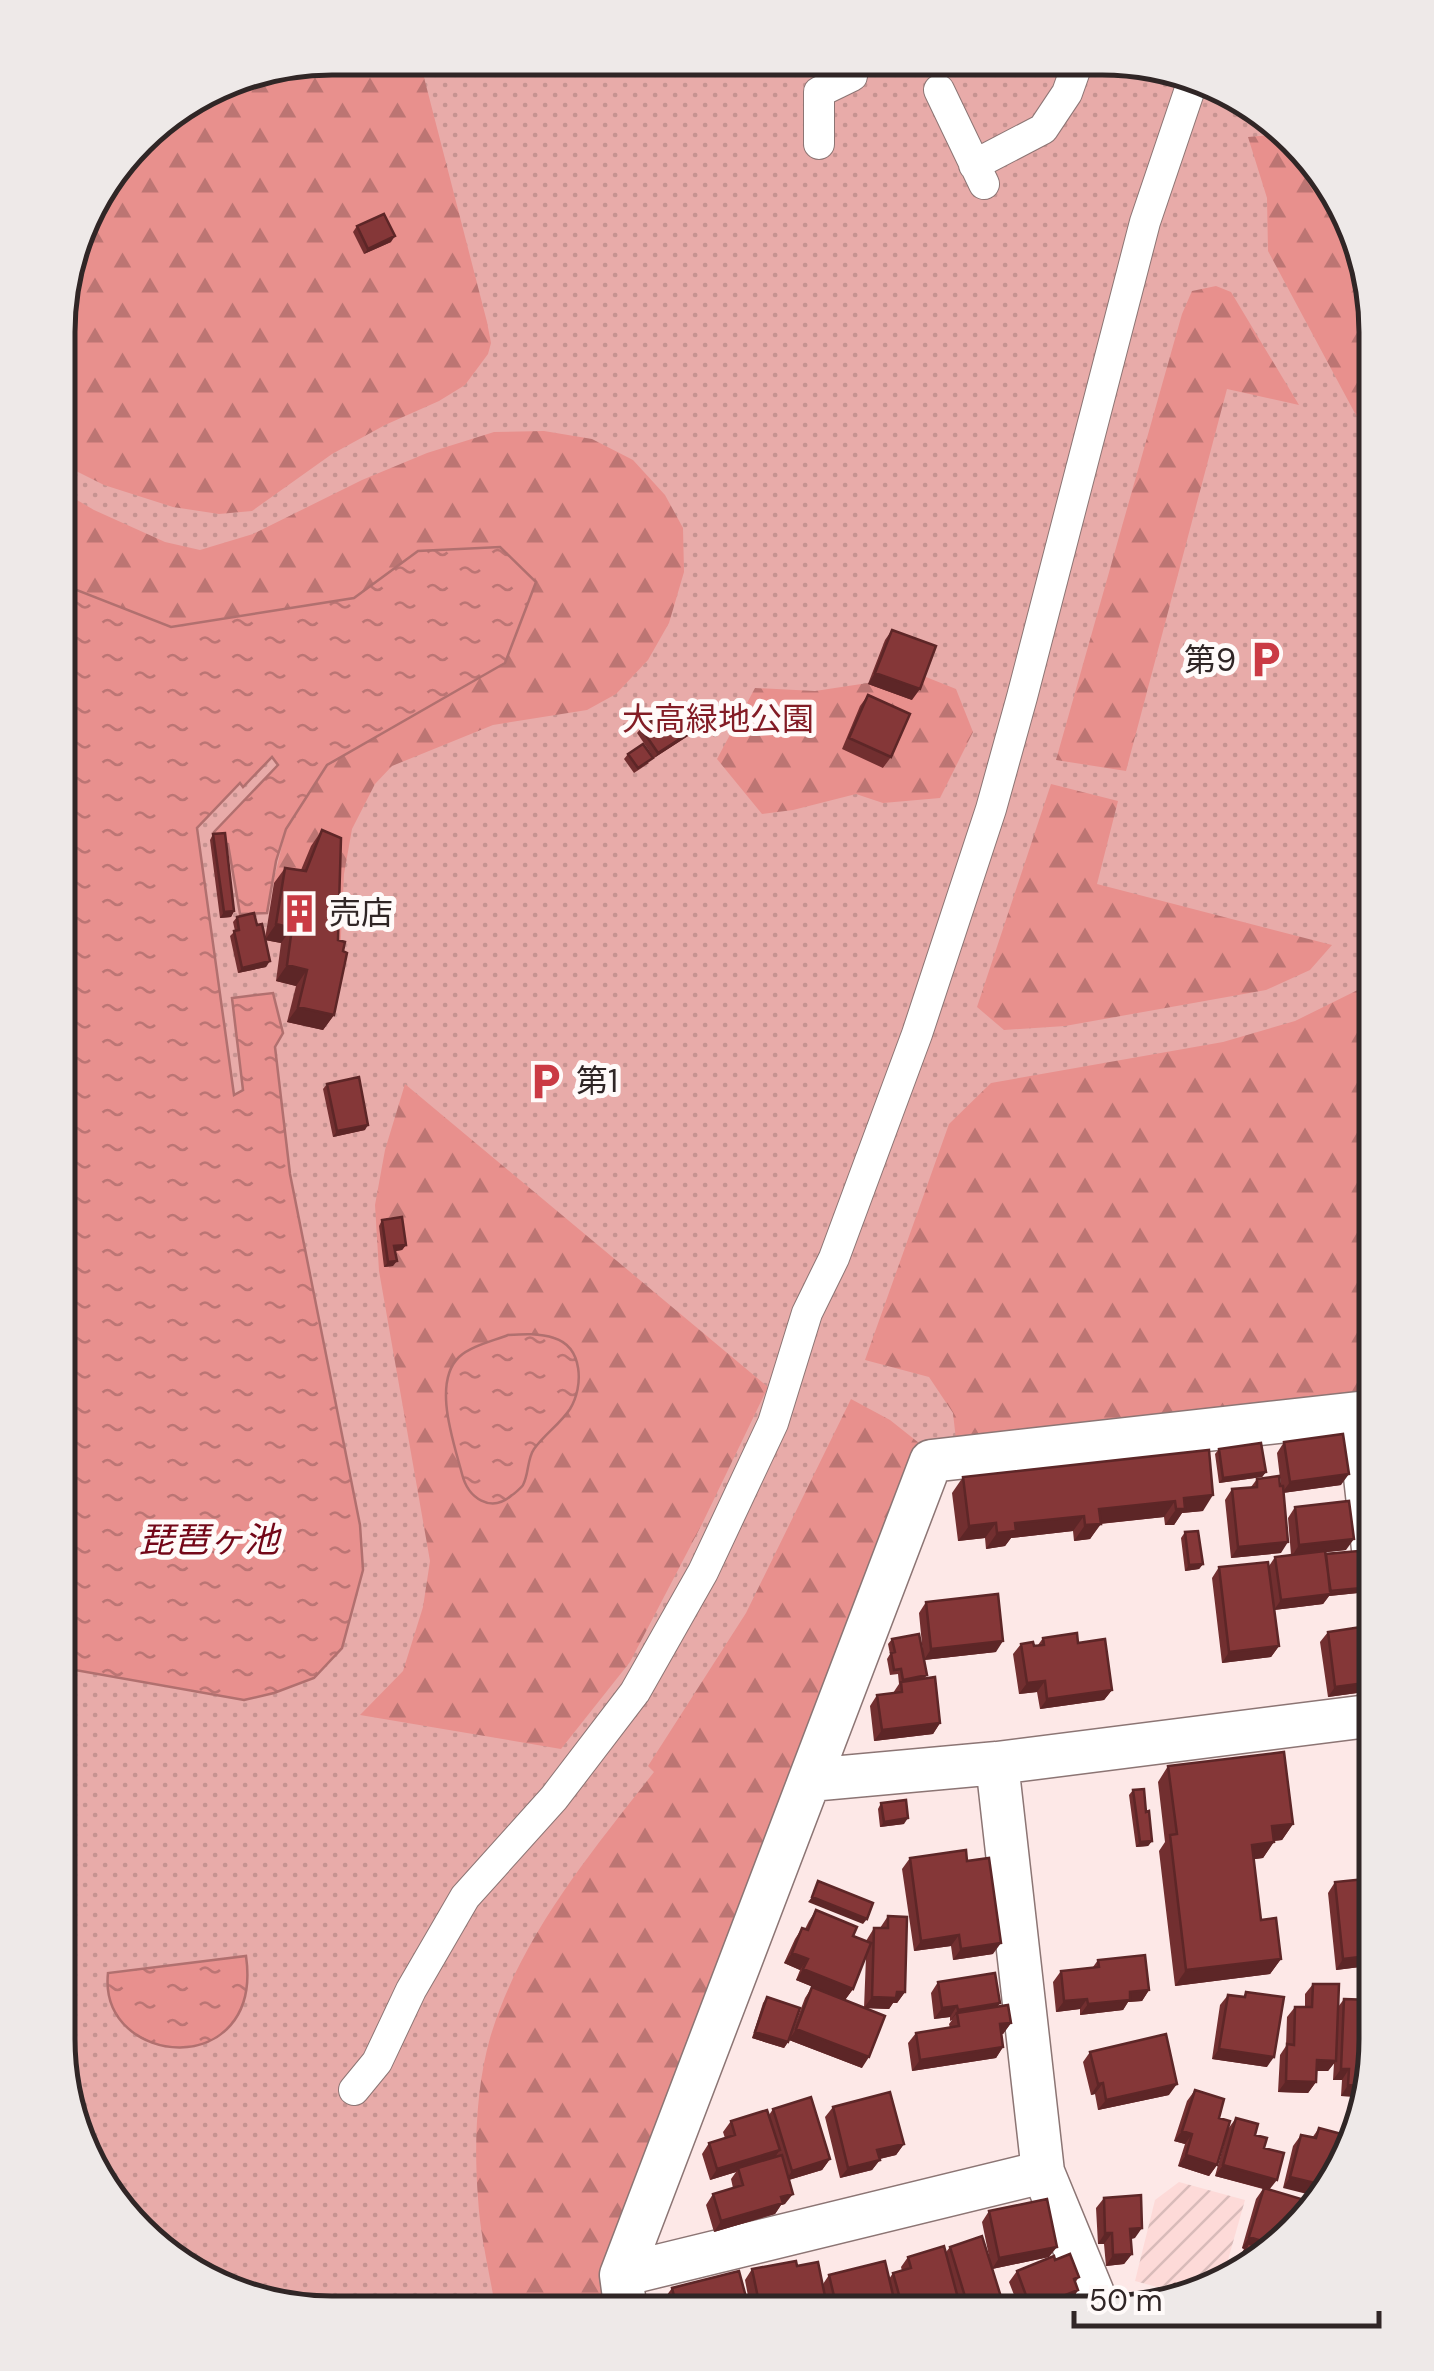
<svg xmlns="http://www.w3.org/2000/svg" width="1434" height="2371" viewBox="0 0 1434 2371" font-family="'DM Sans','Noto Sans JP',sans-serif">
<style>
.industrial{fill:url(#industrial-furrows)}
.green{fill:url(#green-dots)}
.forest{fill:url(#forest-firs)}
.water{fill:url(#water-ripples);stroke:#b1706f;stroke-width:2.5}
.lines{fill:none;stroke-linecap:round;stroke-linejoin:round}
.pedestrian-casing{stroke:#8c7574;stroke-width:32}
.minor-casing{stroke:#8c7574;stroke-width:45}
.pedestrian{stroke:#fff;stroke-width:30}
.minor{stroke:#fff;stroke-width:42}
.wall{fill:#722f30}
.shaded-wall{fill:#5d2627}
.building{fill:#853738;stroke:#5d2627;stroke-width:2.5}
.labels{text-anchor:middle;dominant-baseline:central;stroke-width:10;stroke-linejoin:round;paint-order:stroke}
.poi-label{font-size:32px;fill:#302626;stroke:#fffaf9;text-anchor:start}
.park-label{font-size:32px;fill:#831c25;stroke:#fffaf9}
.water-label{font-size:35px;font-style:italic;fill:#730718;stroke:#fffaf9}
.rim{fill:none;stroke:#302626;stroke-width:5}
</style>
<defs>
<pattern id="industrial-furrows" width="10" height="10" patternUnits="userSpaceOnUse" patternTransform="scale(2.5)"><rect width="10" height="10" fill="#fddad8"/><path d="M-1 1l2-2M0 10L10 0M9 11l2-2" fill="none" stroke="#d9bbb9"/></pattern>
<pattern id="green-dots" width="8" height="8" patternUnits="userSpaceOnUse" patternTransform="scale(2.5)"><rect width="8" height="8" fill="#e8aba9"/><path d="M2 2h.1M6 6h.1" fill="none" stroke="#c79391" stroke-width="1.8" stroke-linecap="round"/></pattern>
<pattern id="forest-firs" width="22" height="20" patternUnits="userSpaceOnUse" patternTransform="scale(2.5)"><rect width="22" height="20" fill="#e8908d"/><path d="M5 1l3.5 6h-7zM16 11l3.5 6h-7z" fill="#bc7573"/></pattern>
<pattern id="water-ripples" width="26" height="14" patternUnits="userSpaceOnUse" patternTransform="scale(2.5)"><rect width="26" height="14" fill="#e8908e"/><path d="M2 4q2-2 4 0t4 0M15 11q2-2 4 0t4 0" fill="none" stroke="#bc7574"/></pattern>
</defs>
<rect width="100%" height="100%" fill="#fde8e7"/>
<path class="industrial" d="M1179,2182L1245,2200L1222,2281L1207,2293L1190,2296L1135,2281L1155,2200Z"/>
<path class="green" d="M332,58L1155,63L1270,115L1356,227L1376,332V1392L919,1443L600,2272L606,2312L295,2311L164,2256L78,2144L58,2039L60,297L86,210L151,126L227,78Z"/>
<path class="forest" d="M332,58H419L487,322L491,343L488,354L465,385L439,401L385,425L332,454L252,511L219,514L173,507L104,485L76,471L60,456V297L86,210L151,126L227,78Z
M1284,134L1356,227L1376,332V424L1358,419L1268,251L1267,198L1248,137Z
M1216,286L1231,292L1299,405L1227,389L1126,771L1056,760L1182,314L1192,291Z
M544,431L592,439L633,460L665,495L683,528L684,572L669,623L648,660L616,694L587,710L493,725L392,766L375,784L352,829L344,874L340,957L295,887L273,883L286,829L327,765L505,663L418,551L355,598L171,627L59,583L60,490L94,510L165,542L200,550L253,534L362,480L427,453L494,432Z
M921,675L956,689L973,732L940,798L883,803L856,794L793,810L762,814L717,759L755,688L815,691Z
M1051,784L1118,801L1097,884L1332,945L1310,970L1266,990L1065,1026L1004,1030L977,1007Z
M1376,981V1392L956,1440L953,1413L929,1377L865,1360L949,1124L991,1083L1223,1042L1295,1021Z
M405,1084L768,1387L702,1524L630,1662L561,1749L360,1715L403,1671L423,1607L430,1561L379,1271L375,1205L385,1150Z
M851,1399L890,1420L919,1443L600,2272L606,2312H496C490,2274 480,2236 478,2198C474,2146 476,2088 490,2038C520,1937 590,1854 654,1772L648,1766L746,1613Z"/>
<path class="water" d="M500,547L536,582L505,663L327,765L286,829L276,861L267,913L240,914L228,844L217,842L214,832L278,765L272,757L243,787L240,783L197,828L234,1095L243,1090L232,998L273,993L283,1033L275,1047L290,1174L360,1525L363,1570L342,1648L314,1678L274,1693L244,1700L58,1667L59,583L171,627L354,598L418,551Z
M508,1335C523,1334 540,1333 554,1338C583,1347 584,1386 570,1409C560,1424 545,1434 534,1449C527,1459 529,1474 523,1485C522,1487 514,1494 512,1495C491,1514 468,1498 462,1474C454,1443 432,1383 459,1357C471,1346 493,1341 508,1335Z
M246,1956C264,2082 98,2068 108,1973Z"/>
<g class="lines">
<defs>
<path id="pedestrian" d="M939,90L984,184
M819,144V92L852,76L854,61
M974,165L1043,129L1067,93L1078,62
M354,2090L377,2062L411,1990L465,1897L554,1798L635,1692L703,1572L773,1423L807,1313L834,1258L917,1034L991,809L1022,697L1145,222L1193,80"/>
<path id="minor" d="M1358,1413L1376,1576
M997,1763L1043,2172L1101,2313
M810,1780L997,1763L1376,1715
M621,2275L1043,2172
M626,2312L621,2275L931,1461L1376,1411"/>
</defs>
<use href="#pedestrian" class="pedestrian-casing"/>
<use href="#minor" class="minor-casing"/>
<use href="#pedestrian" class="pedestrian"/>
<use href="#minor" class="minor"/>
</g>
<path class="wall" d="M915,61H942L929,76L918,73L914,65Z
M357,226L391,242L364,254L353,232Z
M892,630L912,700L868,684L885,640Z
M868,695L891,757L883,768L842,749L860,706Z
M641,728L688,736L654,758L637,733Z
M628,754L649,763L634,773L624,759Z
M322,830L338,940L343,951L334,1015L323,1030L287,1022L296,986L276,981L281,943L265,940L266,967L238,973L230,936L235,931L233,922L237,917L257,925L265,939L274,883L285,868L301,870L311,846Z
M213,834L234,911L231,917L220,918L210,840Z
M327,1084L365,1130L333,1137L323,1089Z
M382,1220L406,1245L402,1250L395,1251L393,1266L384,1267L379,1226Z
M1284,1442L1341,1485L1283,1493L1281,1553L1231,1558L1225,1500L1232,1489L1251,1487L1257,1479L1281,1486L1277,1453Z
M1219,1449L1266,1472L1262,1477L1219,1483L1215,1454Z
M1209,1450L1203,1511L1182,1513L1174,1525H1165L1164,1517L1100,1524L1090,1539L1074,1541L1073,1531L1011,1538L1005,1546L986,1549L985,1538L958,1541L952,1493L963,1477Z
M1295,1507L1346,1550L1326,1552V1554L1358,1593L1329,1596L1323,1604L1274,1610L1279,1646L1271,1657L1222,1663L1212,1578L1219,1567L1269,1566L1275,1557L1291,1555L1288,1518Z
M1185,1532L1203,1564L1199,1569L1185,1571L1181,1538Z
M926,1602L996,1652L924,1660L927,1675L924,1679L940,1723L933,1734L874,1741L870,1706L877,1695L893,1693L899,1684L898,1674L890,1675L887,1659L890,1654L888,1644L892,1639L923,1655L919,1613Z
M1328,1632L1374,1670L1367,1680L1364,1681L1365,1683L1357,1693L1328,1697L1320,1642Z
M1043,1638L1078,1643L1112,1690L1104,1700L1040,1709L1037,1692L1019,1694L1013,1654L1021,1644L1038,1645Z
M1168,1766L1293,1824L1282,1840L1274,1841L1263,1858L1254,1859L1261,1920L1281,1959L1270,1974L1175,1986L1159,1851L1165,1842L1158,1782Z
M1133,1790L1146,1812L1152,1841L1148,1846L1136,1847L1129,1795Z
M881,1803L904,1824L880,1827L878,1809Z
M910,1858L967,1861L993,1954L953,1960L951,1946L914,1951L902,1869Z
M1335,1882L1376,1965L1336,1970L1328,1893Z
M816,1910L853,1936L866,1941L874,1928H880L888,1916L905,1992L897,2003H893L889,2009L865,2008L862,2068L789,2040L805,1998L812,1987L864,2008L866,1957L853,1989L845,2000L796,1980L800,1970L784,1963L795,1939L802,1928L805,1929L809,1921Z
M1098,1960L1149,1990L1142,2001L1128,2002L1123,2010L1080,2015V2009L1056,2012L1053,1982L1061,1971L1093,1967Z
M938,1982L1000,2003L997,2007L1011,2023L1003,2034H1001L1003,2047L996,2058L912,2071L908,2043L916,2033L950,2028L949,2024L952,2020L950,2021V2017L934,2019L931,1993Z
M1313,1984L1338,2007L1344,1999L1371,2007L1376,2000V2058L1360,2097L1341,2096L1342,2080H1333L1334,2063L1328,2071H1316V2082L1308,2093L1278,2092L1280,2055L1286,2046L1287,2017L1295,2007H1305V1994Z
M1246,1992L1267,2067L1212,2059L1220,2005L1228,1995L1243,1997Z
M767,1997L788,2042L784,2048L752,2038L763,2003Z
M1090,2052L1169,2095L1098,2110L1095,2094L1091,2095L1083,2062Z
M1195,2090L1228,2129L1236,2118L1255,2135L1264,2148L1270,2190L1316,2209L1232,2273L1244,2249L1242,2248L1256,2199L1263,2189L1215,2176L1228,2129L1217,2165L1209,2176L1178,2166L1185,2144L1174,2141L1187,2101Z
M833,2107L904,2144L896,2155L880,2159L872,2170L840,2178L825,2117Z
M773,2109L830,2159L822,2170L789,2180L785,2204L781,2205L775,2214L714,2232L706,2205L713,2194L733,2188L731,2179L736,2172L710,2180L702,2154L709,2143L725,2138L723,2132L731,2121L769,2115Z
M1319,2128L1345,2135L1283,2188L1293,2146L1301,2135L1312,2138Z
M1104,2198L1135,2238L1131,2239L1132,2254L1124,2264L1106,2266L1104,2244H1098L1096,2208Z
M989,2211L1049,2257L992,2269L1006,2313H828V2311L827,2313L751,2312L745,2280L752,2269L797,2266L823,2284L829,2275L889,2279L893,2273L902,2271L901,2267L908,2257L946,2252L950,2247L991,2266L982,2222Z
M1055,2260L1079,2277L1075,2283L1078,2290L1071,2301L1039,2313H1021L1009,2282L1017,2271Z
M672,2288L750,2312H668L664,2299Z"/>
<path class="shaded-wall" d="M942,62L929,76L918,73L922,67Z
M395,236L391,242L364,254L368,249Z
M875,673L920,689L912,700L868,684Z
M692,731L688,736L654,758L658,753Z
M234,911L231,917L220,918L224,912Z
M276,924L292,928L281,943L265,940Z
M270,961L266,967L238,973L242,968Z
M287,965L307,970L296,986L276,981Z
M298,1007L334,1015L323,1030L287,1022Z
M368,1125L365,1130L333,1137L337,1131Z
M406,1245L402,1250L390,1252L394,1246Z
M397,1261L393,1266L384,1267L388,1262Z
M1266,1472L1262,1477L1219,1483L1223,1478Z
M1349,1474L1341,1485L1282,1493L1290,1482Z
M1213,1495L1203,1511L1182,1513L1174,1525H1165L1184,1498Z
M1175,1501L1164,1517L1088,1525L1099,1509Z
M1084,1516L1073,1531L1011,1538L1005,1546L986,1549L997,1533L1015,1523Z
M996,1523L985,1538L958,1541L969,1526Z
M1101,1524L1090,1539L1074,1541L1085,1525Z
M1354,1539L1346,1550L1292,1556L1299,1545Z
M1288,1542L1281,1553L1231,1558L1238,1547Z
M1203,1564L1199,1569L1185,1571L1189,1565Z
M1362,1588L1358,1593L1329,1596L1323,1604L1274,1610L1281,1600Z
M1003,1641L996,1652L924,1660L931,1649Z
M1279,1646L1271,1657L1222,1663L1229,1652Z
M1374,1670L1367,1680L1355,1682L1363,1671Z
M1045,1681L1037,1692L1019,1694L1027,1683Z
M1365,1683L1357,1693L1328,1697L1335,1687Z
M1112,1690L1104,1700L1040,1709L1047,1699Z
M940,1723L933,1734L874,1741L882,1730Z
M908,1818L904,1824L880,1827L884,1822Z
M1293,1824L1282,1840L1261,1842L1272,1826Z
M1152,1841L1148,1846L1136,1847L1140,1842Z
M1274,1842L1263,1858L1241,1861L1252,1845Z
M812,1897L867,1919L863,1924L808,1902Z
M959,1935L951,1946L914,1951L921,1941Z
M1001,1943L993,1954L953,1960L961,1949Z
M792,1953L808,1959L800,1970L784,1963Z
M1376,1955V1965L1336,1970L1343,1959Z
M1281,1959L1270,1974L1175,1986L1186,1970Z
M803,1969L853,1989L845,2000L796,1980Z
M1149,1990L1142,2001L1128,2002L1123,2010L1080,2015L1088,2004L1130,1992Z
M897,1992H905L897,2003H893L889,2009L864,2008L872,1997Z
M1087,1999L1080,2009L1056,2012L1064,2001Z
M1000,2003L992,2014L957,2013L950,2021L958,2010Z
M957,2006L950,2017L934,2019L942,2008Z
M1011,2023L1003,2034L993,2035L1000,2024Z
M796,2029L869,2057L862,2068L789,2040Z
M755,2032L788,2042L784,2048L752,2038Z
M1003,2047L996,2058L912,2071L920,2060Z
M1219,2049L1274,2057L1267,2067L1212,2059Z
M1317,2060L1336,2061L1328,2071H1309Z
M1341,2069H1349L1342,2080H1333Z
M1286,2081L1316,2082L1308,2093L1278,2092Z
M1103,2083L1095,2094L1091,2095L1098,2084Z
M1177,2084L1169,2095L1098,2110L1106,2100Z
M1348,2085L1365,2086L1360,2097L1341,2096Z
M1182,2131L1192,2134L1185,2144L1174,2141Z
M904,2144L896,2155L870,2161L877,2150Z
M780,2150L772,2161L738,2168L736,2172L710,2180L717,2169Z
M1186,2155L1217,2165L1209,2176L1178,2166Z
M830,2159L822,2170L785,2181L792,2171Z
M880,2160L872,2170L840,2178L848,2168Z
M1223,2165L1277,2180L1269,2190L1215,2176Z
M1290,2177L1327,2186L1323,2198L1283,2188Z
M793,2194L785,2204L781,2205L775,2214L714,2232L721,2221L781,2197Z
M1142,2228L1135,2238L1122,2240L1130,2229Z
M1105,2233H1112L1104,2244H1098Z
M1249,2237L1271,2244L1259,2253L1248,2243L1244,2249L1242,2248Z
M1057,2247L1049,2257L992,2269L999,2258Z
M1132,2254L1124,2264L1106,2266L1113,2255Z
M1078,2290L1071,2301L1039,2313H1028L1031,2309Z"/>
<path class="building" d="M918,61H942V62L933,70L922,67Z
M384,214L395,236L368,249L357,226Z
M892,630L936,646L920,689L875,673Z
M868,695L910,714L891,757L849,738Z
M675,705L692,731L658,753L641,728Z
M643,744L653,758L638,768L628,754Z
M322,830L341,838L338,940L345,942L343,951L347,953L334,1015L298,1007L307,970L287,965L292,928L276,924L285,868L306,871Z
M225,833L234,911L224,912L213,834Z
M254,913L257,925L262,924L270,961L242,968L234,931L239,930L237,917Z
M359,1077L368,1125L337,1131L327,1084Z
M402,1217L406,1245L394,1246L397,1261L388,1262L382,1220Z
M1343,1434L1349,1474L1290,1482L1284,1442Z
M1261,1443L1266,1472L1223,1478L1219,1449Z
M1209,1450L1213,1495L1184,1498L1185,1509H1176L1175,1501L1099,1509L1101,1524L1085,1525L1084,1516L1015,1523L1016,1531L997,1533L996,1523L969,1526L963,1477Z
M1279,1476L1280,1486H1283L1288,1542L1238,1547L1232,1489L1257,1487V1479Z
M1349,1501L1354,1539L1299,1545L1295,1507Z
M1198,1531L1203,1564L1189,1565L1185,1532Z
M1325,1551L1331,1594L1281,1600L1275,1557Z
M1358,1551L1362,1588L1330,1591L1326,1554Z
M1268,1562L1279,1646L1229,1652L1219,1567Z
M998,1594L1003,1641L931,1649L926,1602Z
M1368,1626L1374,1670L1363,1671L1365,1683L1335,1687L1328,1632Z
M1077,1633L1078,1643L1105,1639L1112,1690L1047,1699L1045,1681L1027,1683L1021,1644L1033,1642L1034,1646L1044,1645L1043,1638Z
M919,1634L927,1675L903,1680L901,1669L894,1670L891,1653L895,1652L892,1639Z
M935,1677L940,1723L882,1730L877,1695L902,1692L901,1682Z
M1284,1752L1293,1824L1272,1826L1274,1842L1252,1845L1261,1920L1276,1918L1281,1959L1186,1970L1170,1835L1177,1834L1168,1766Z
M1144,1789L1146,1812L1149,1811L1152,1841L1140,1842L1133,1790Z
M906,1800L908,1818L884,1822L881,1803Z
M966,1850L967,1861L989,1858L1001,1943L961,1949L959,1935L921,1941L910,1858Z
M1376,1878V1955L1343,1959L1335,1882Z
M818,1881L873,1903L867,1919L812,1897Z
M816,1910L857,1927L853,1936L871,1943L853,1989L803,1969L808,1959L792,1953L802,1928L808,1930Z
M888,1916L907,1917L905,1992H897L896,1998L872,1997L874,1928H888Z
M1145,1955L1149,1990L1130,1992V2000L1088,2004L1087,1999L1064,2001L1061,1971L1099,1967L1098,1960Z
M995,1973L1000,2003L958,2010L957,2006L942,2008L938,1982Z
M1313,1984H1339L1336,2061L1317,2060L1316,2082L1286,2081L1287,2044L1294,2045L1295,2007H1312Z
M812,1987L885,2016L869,2057L796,2029Z
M1246,1992L1284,1997L1274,2057L1219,2049L1228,1995L1245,1997Z
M767,1997L800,2008L788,2042L755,2032Z
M1344,1999L1372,2000L1368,2079L1365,2086L1348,2085L1349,2069H1341Z
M1376,2000V2058L1373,2065Z
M1008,2005L1011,2023L1000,2024L1003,2047L920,2060L916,2033L959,2026L957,2013Z
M1166,2034L1177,2084L1106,2100L1103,2083L1098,2084L1090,2052Z
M1195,2090L1224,2099L1219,2118L1230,2121L1217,2165L1186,2155L1192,2134L1182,2131Z
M890,2092L904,2144L877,2150L880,2160L848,2168L833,2107Z
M811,2097L830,2159L792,2171L773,2109Z
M767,2110L780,2150L717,2169L709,2143L735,2135L731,2121Z
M1236,2118L1258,2124L1255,2135L1267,2138L1264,2148L1284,2153L1277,2180L1223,2165Z
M1319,2128L1345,2135L1342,2147L1327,2186L1290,2177L1301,2135L1316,2138Z
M782,2155L793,2194L781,2197L783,2203L721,2221L713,2194L743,2185L738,2168Z
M1264,2188L1318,2204L1316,2209L1271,2244L1249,2237Z
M1141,2195L1142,2228L1130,2229L1132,2254L1113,2255L1112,2233H1105L1104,2198Z
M1047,2199L1057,2247L999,2258L989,2211Z
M982,2236L1006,2313H970L950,2247Z
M1248,2243L1263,2249L1242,2266L1239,2265Z
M944,2246L962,2313H904L893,2273L911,2268L908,2257Z
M1070,2254L1079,2277L1074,2279L1078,2290L1031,2309L1017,2271L1054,2256L1055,2260Z
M796,2261L797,2266L818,2262L828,2311L818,2313L761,2312L752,2269Z
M885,2261L897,2312L838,2313L829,2275Z
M739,2271L750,2312H678L672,2288Z
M1175,2284L1198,2294L1138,2306Z"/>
<defs>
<symbol id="parking-bare" viewBox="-9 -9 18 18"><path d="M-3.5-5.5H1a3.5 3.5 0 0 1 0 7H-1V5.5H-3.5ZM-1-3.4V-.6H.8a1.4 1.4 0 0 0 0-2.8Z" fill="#ca3a44" stroke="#fffaf9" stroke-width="2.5" paint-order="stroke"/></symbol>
<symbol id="building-bare" viewBox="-9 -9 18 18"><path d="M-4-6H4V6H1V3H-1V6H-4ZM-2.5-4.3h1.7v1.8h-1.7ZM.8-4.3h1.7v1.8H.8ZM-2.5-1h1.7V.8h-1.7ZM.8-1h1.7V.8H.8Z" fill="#ca3a44" stroke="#fffaf9" stroke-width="2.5" paint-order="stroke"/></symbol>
</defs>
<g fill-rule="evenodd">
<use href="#parking-bare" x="1238" y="632" width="55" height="55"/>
<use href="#building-bare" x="272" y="886" width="55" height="55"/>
<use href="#parking-bare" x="518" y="1054" width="55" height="55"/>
</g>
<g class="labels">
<g class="poi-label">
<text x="1236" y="660" text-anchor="end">第9</text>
<text x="329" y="913">売店</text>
<text x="576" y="1081">第1</text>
</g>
<g class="park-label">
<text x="718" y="719">大高緑地公園</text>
</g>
<g class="water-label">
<text x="209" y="1540">琵琶ヶ池</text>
</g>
</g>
<path d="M0 0H1434V2371H0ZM332 75H1102A257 257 0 0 1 1359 332V2039A257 257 0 0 1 1102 2296H332A257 257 0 0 1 75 2039V332A257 257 0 0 1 332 75Z" fill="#eee9e8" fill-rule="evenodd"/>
<path class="rim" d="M332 75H1102A257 257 0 0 1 1359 332V2039A257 257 0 0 1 1102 2296H332A257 257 0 0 1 75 2039V332A257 257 0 0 1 332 75Z"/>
<path d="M1074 2311v15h305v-15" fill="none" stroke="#302626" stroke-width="5"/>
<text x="1089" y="2311" font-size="30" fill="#302626" stroke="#fffaf9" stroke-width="8" paint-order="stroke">50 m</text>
</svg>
